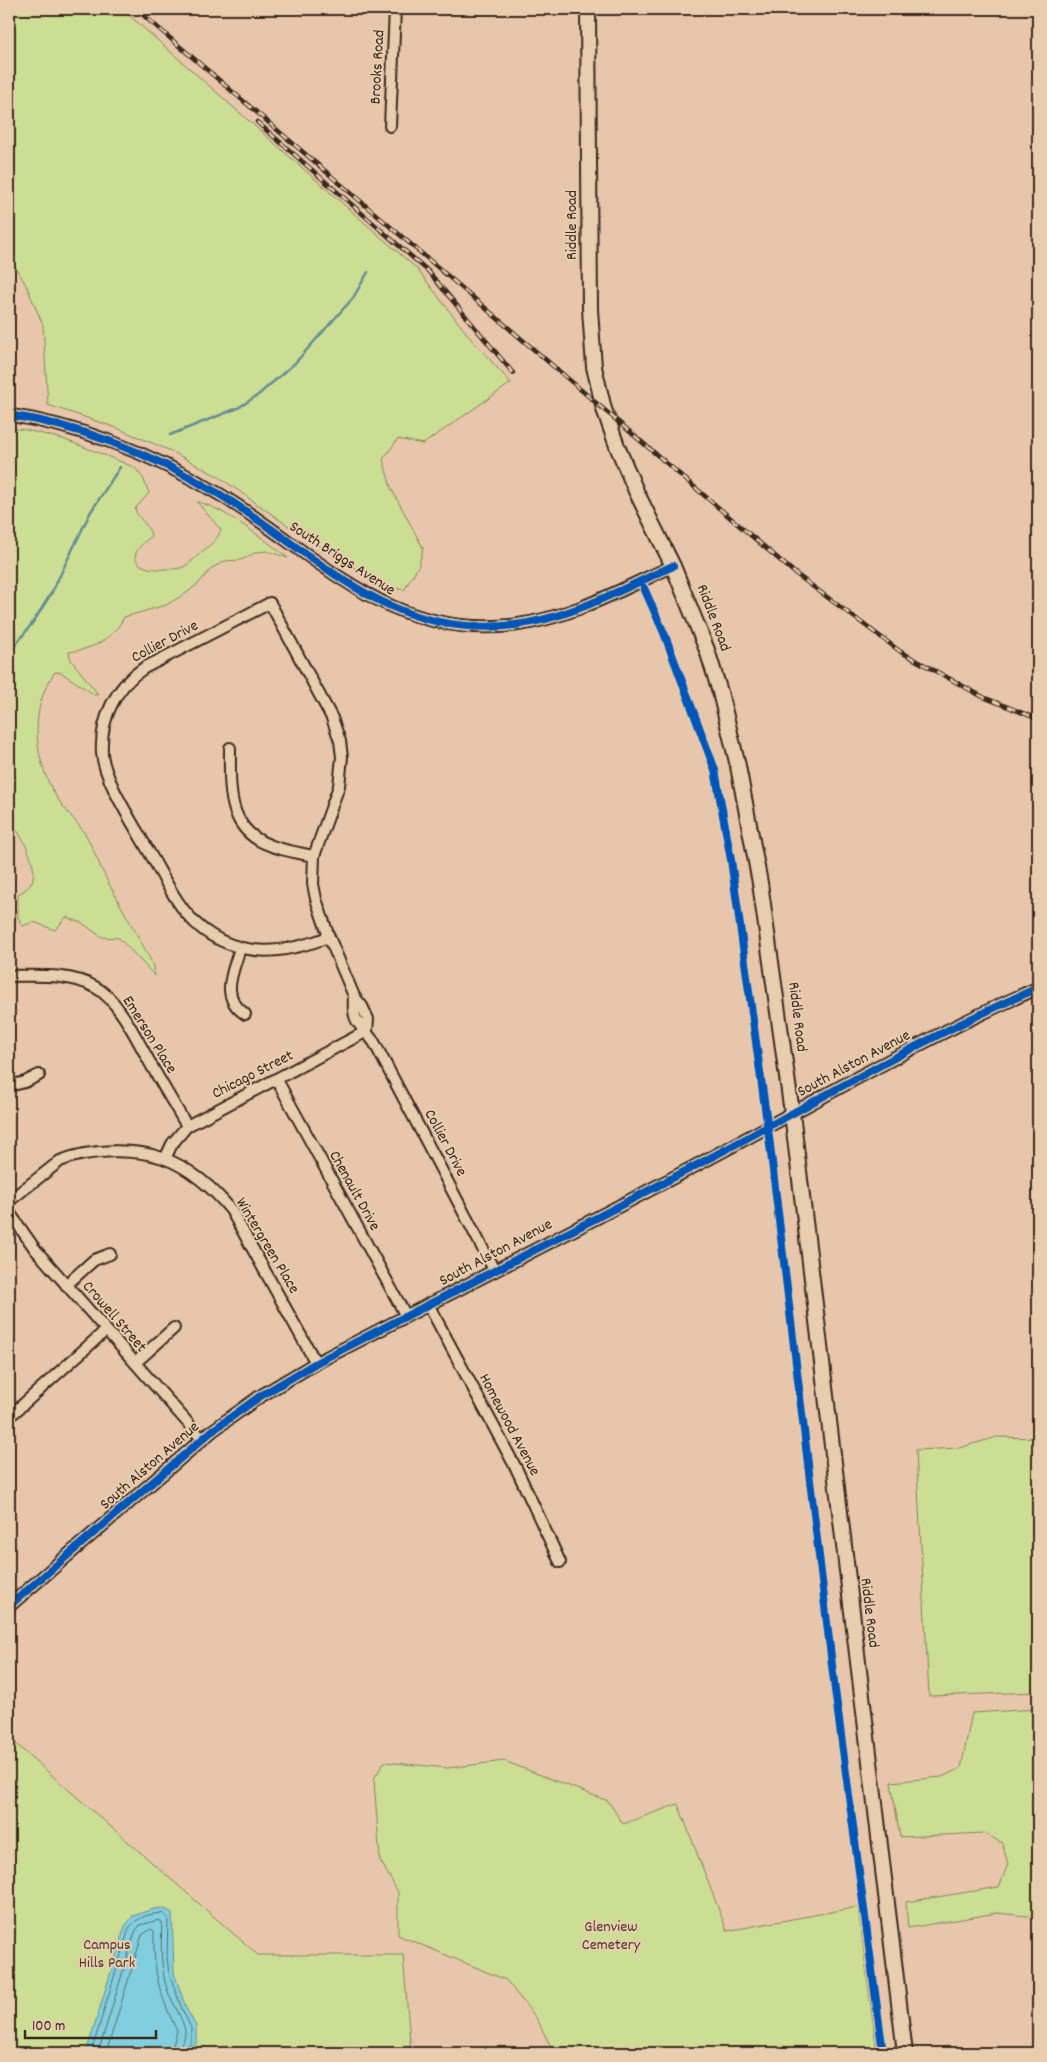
<svg xmlns="http://www.w3.org/2000/svg" width="1047" height="2062" viewBox="0 0 1047 2062" font-family="Dekko,sans-serif">
<style>
.green{fill:#cbde93;stroke:#838458}
.water{fill:#81cfde;stroke:#658d91}
.lines{fill:none;stroke-linecap:round;stroke-linejoin:round}
.shore{stroke:#576c6b;stroke-width:1}
.stream{stroke:#658d91;stroke-width:2.5}
.minor-casing{stroke:#3b2a1e;stroke-width:14}
.tertiary-casing{stroke:#3b2a1e;stroke-width:15}
.secondary-casing{stroke:#3b2a1e;stroke-width:18}
.minor{stroke:#e8cdaf;stroke-width:10}
.tertiary{stroke:#e8cdaf;stroke-width:11}
.secondary{stroke:#e8cdaf;stroke-width:14}
.rail-casing{stroke:#3b2a1e;stroke-width:4.5}
.rail{stroke:#e8cdaf;stroke-width:2.5;stroke-dasharray:8;stroke-linecap:butt}
.cycleway-casing{stroke:#e8cdaf;stroke-width:11}
.cycleway{stroke:#0057b8;stroke-width:8}
.labels{text-anchor:middle;dominant-baseline:central;stroke-width:4;stroke-linejoin:round;paint-order:stroke}
.street-label{font-size:16px;fill:#3b2a1e;stroke:#e8cdaf}
.park-label{font-size:16px;fill:#493c2a;stroke:#e8cdaf}
</style>
<rect width="100%" height="100%" fill="#e7c6ac"/>
<filter id="ink" filterUnits="userSpaceOnUse"><feTurbulence type="fractalNoise" baseFrequency=".02" numOctaves="2"/><feDisplacementMap in="SourceGraphic" scale="10" xChannelSelector="R" yChannelSelector="G"/><feConvolveMatrix kernelMatrix="1 2 1 2 8 2 1 2 1" color-interpolation-filters="sRGB"/></filter>
<g filter="url(#ink)">
<path class="green" d="M9,9H122L417,269L471,339L511,383L423,444L398,439L383,459L391,488L423,548L419,565L404,590L384,586L297,532L219,477L171,451L117,428L48,405L43,325L26,285L9,256Z
M9,428L26,430L63,439L117,460L135,468L143,478L149,493L135,509C138,520 151,526 151,537C123,556 136,571 166,569C170,569 177,569 181,568C189,565 197,556 203,551C211,544 217,540 221,530L197,502C221,506 268,542 288,558L267,551L257,552L241,560L225,561L212,568L198,584L185,594L166,605L124,617C113,639 93,649 69,652L71,660L98,694L95,695L62,673L55,672C30,706 33,755 53,791C62,808 77,821 87,837C95,852 100,868 108,882C122,909 138,935 152,963L155,976L119,938L102,937L82,923L66,917L55,930L34,922L22,926L18,917V894C24,891 32,886 33,878C37,862 20,831 9,821L12,792L9,789Z
M997,1437L1038,1438V1692L929,1696L916,1450L959,1448Z
M1038,1709V1917L997,1913L908,1928L906,1902L999,1887L1008,1864L1002,1843L984,1833L900,1837L891,1782L942,1777L961,1768L972,1713Z
M9,1738L258,1955H403L411,2053H9Z
M504,1761L608,1801L623,1824L678,1804L727,1931L858,1907L877,2053H554L537,2019L506,1980L398,1935V1892L380,1860L374,1779L384,1762L448,1768Z"/>
<path class="water" d="M153,1909L163,1908L172,1913L174,1973L186,2008L196,2026V2043L188,2053H86L125,1926L133,1916Z"/>
<g class="lines">
<path class="shore" d="M91,2053L129,1928C138,1917 148,1914 162,1913L168,1918L167,1958L169,1973L182,2009L191,2028V2041L185,2053
M98,2053L135,1932L140,1925L159,1920L162,1922C161,1946 160,1969 168,1992C172,2001 185,2024 185,2031C186,2040 179,2045 178,2053
M106,2053L142,1935L151,1929L154,1931C153,1973 159,1993 177,2031L171,2053"/>
<path class="stream" d="M170,435L238,408L258,395L295,363L353,298L368,272
M9,653L34,621L52,592L90,513L120,467"/>
<defs>
<path id="minor" d="M390,126L395,9
M230,748C230,788 226,831 272,846C285,851 300,853 314,856
M329,937C293,950 259,958 222,941C209,935 196,925 187,914C171,895 161,872 149,852C135,826 104,781 102,753C100,719 115,687 144,668L270,603L332,718L340,741L342,757L339,786L314,856L313,884L316,899L329,937L354,996L362,1006L368,1019L367,1031
M240,948C233,973 219,996 245,1014
M9,976C37,976 69,973 95,987C120,1000 140,1046 154,1070C165,1089 176,1108 187,1126
M354,996C352,1024 359,1022 374,1042L494,1270
M277,1080L406,1316
M9,1086L25,1082L39,1075
M165,1159L172,1144L187,1126L367,1031
M9,1201L60,1161C89,1149 134,1148 163,1158C189,1167 214,1189 231,1210L316,1363
M9,1212L35,1249L202,1439
M66,1285L94,1260L110,1254
M428,1304L517,1470L560,1562
M135,1363L174,1328
M9,1417L105,1331"/>
<path id="tertiary" d="M9,415C82,426 155,456 219,494C318,554 388,641 515,625C571,618 622,589 673,566
M9,1606L212,1431L259,1397L316,1363C467,1284 620,1208 769,1126C857,1078 945,1028 1038,988"/>
<path id="secondary" d="M588,9L590,309L594,367L604,409L617,446L636,491L673,566L707,650L720,692L738,766L760,883L792,1113L905,2053"/>
</defs>
<use href="#minor" class="minor-casing"/>
<use href="#tertiary" class="tertiary-casing"/>
<use href="#secondary" class="secondary-casing"/>
<use href="#minor" class="minor"/>
<use href="#tertiary" class="tertiary"/>
<use href="#secondary" class="secondary"/>
<defs>
<path id="rail" d="M136,9L796,574L901,652L983,697L1038,719
M257,122L428,271L513,373"/>
</defs>
<use href="#rail" class="rail-casing"/>
<use href="#rail" class="rail"/>
<defs>
<path id="cycleway" d="M9,415C82,426 155,456 219,494C318,554 388,641 515,625C571,618 622,589 673,566
M644,588L664,633L715,770L731,860L769,1137L835,1690L883,2053
M9,1606L212,1431L259,1397L316,1363C467,1284 620,1208 769,1126C857,1078 945,1028 1038,988"/>
</defs>
<use href="#cycleway" class="cycleway-casing"/>
<use href="#cycleway" class="cycleway"/>
</g>
</g>
<g class="labels">
<g class="street-label">
<text transform="translate(378 67) rotate(-87)">Brooks Road</text>
<text transform="translate(572 225) rotate(-90)">Riddle Road</text>
<text transform="translate(342 559) rotate(33)">South Briggs Avenue</text>
<text transform="translate(713 618) rotate(69)">Riddle Road</text>
<text transform="translate(165 642) rotate(-28)">Collier Drive</text>
<text transform="translate(797 1017) rotate(83)">Riddle Road</text>
<text transform="translate(149 1035) rotate(58)">Emerson Place</text>
<text transform="translate(854 1064) rotate(-28)">South Alston Avenue</text>
<text transform="translate(253 1075) rotate(-27)">Chicago Street</text>
<text transform="translate(445 1143) rotate(62)">Collier Drive</text>
<text transform="translate(354 1191) rotate(61)">Chenault Drive</text>
<text transform="translate(267 1246) rotate(59)">Wintergreen Place</text>
<text transform="translate(496 1253) rotate(-28)">South Alston Avenue</text>
<text transform="translate(114 1317) rotate(49)">Crowell Street</text>
<text transform="translate(509 1425) rotate(62)">Homewood Avenue</text>
<text transform="translate(150 1466) rotate(-41)">South Alston Avenue</text>
<text transform="translate(869 1613) rotate(83)">Riddle Road</text>
</g>
<g class="park-label">
<text x="611" y="1927">Glenview<tspan x="611" dy="18">Cemetery</tspan></text>
<text x="107" y="1945">Campus<tspan x="107" dy="18">Hills Park</tspan></text>
</g>
</g>
<rect width="1047" height="2062" fill="none" stroke="#e8cdaf" stroke-width="30"/>
<rect x="15" y="15" width="1017" height="2032" fill="none" stroke="#3b2a1e" stroke-width="2" filter="url(#ink)"/>
<path d="M25 2030v8h131v-8" fill="none" stroke="#3b2a1e" stroke-width="2.5"/>
<text x="32" y="2030" font-size="15" fill="#3b2a1e" stroke="#e8cdaf" stroke-width="4" paint-order="stroke">100 m</text>
</svg>
